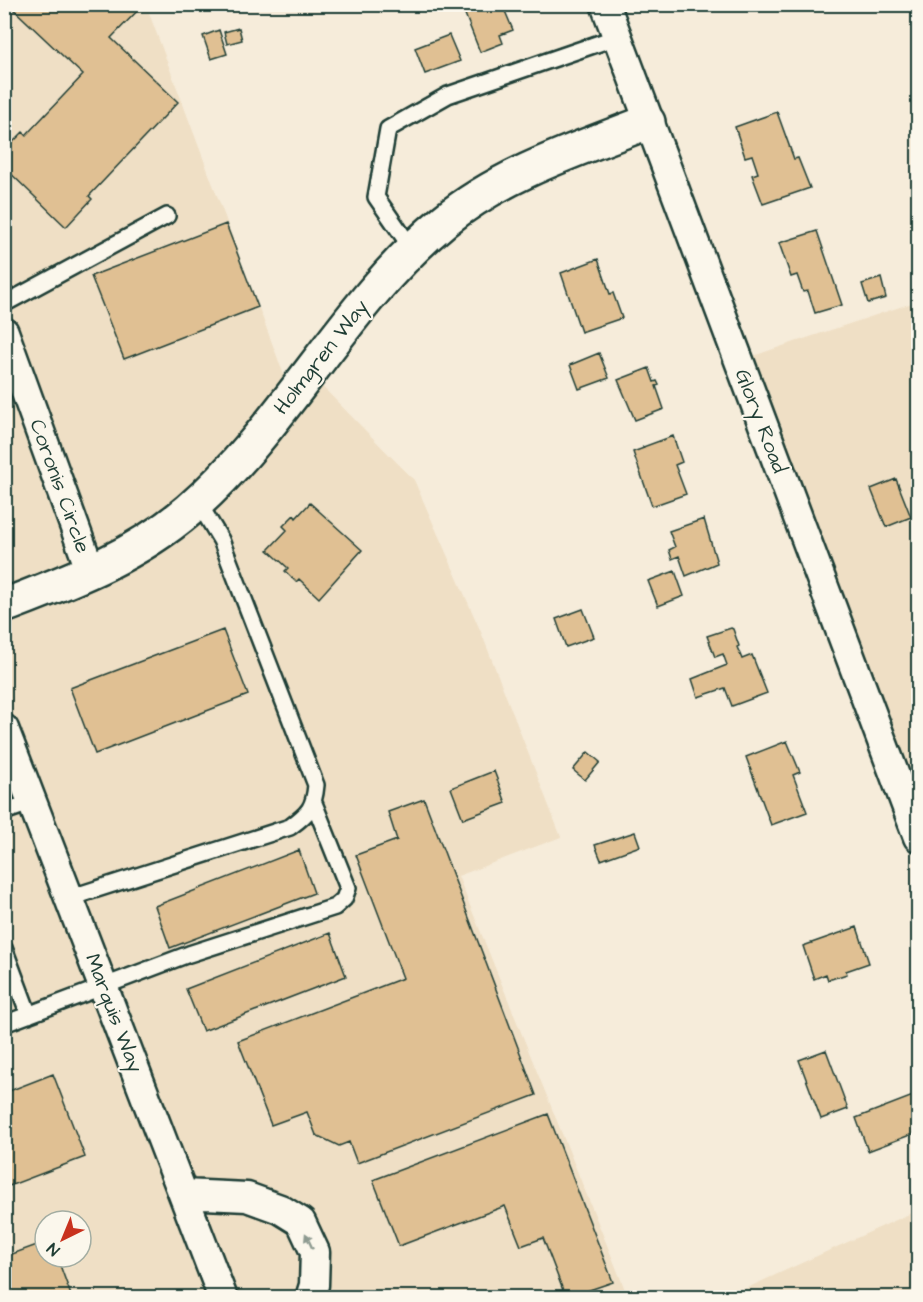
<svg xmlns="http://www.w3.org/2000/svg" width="923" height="1302" viewBox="0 0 923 1302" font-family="'Architects Daughter',sans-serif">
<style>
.built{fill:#efdfc5;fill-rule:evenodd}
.building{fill:#e0c093;stroke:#1f3d34;stroke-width:1.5}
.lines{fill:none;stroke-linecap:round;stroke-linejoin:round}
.lane-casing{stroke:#1f3d34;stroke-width:20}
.street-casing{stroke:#1f3d34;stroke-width:33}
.secondary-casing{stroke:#1f3d34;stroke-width:38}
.lane{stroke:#fbf7ec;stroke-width:15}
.street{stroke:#fbf7ec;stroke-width:28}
.secondary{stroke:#fbf7ec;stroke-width:33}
.oneway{fill:#8d9a90}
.labels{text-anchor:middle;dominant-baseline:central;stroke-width:4.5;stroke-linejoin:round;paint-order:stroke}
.street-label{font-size:21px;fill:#1f3d34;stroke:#fbf7ec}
</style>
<rect width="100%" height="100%" fill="#f6ecda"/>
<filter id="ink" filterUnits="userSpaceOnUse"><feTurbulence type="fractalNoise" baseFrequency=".0167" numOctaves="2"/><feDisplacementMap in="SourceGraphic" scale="12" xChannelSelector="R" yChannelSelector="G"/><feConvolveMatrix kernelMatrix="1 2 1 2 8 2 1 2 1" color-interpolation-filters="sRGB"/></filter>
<g filter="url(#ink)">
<path class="built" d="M5,5H146L291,394L309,373L414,480L481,632L561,837L458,876L628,1297L5,1298ZM45,1221H81V1257H45Z
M918,301V837L738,361Z
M918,1210V1297H727Z"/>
<path class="building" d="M8,4H144L111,38L178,102L89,196L92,199L66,227L4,167V151L23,132L26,135L83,75Z
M461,4H502L513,30L500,35L503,43L480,52Z
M239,28L242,40L227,44L224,32Z
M219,30L227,54L211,59L203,36Z
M449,35L460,61L425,74L415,48Z
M777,112L794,159L798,158L810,188L763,204L752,175L758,173L752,155L745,157L735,127Z
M226,224L258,307L124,359L91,276Z
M817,231L842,305L815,313L808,291L803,292L797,275L791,277L779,243Z
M598,259L610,294L613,293L622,318L581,332L561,273Z
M881,278L886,298L868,303L862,284Z
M599,353L609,378L579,389L570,365Z
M649,368L654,382L657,381L659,385L656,386L664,409L635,420L618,380Z
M673,436L682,462L675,465L686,494L652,506L633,452L644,448L643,447Z
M896,479L911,517L886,527L871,489Z
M310,503L362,550L319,598L299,579L296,582L285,571L288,568L268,550L287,530L283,526L294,515L296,518Z
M704,519L717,563L686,576L679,556L672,559L669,550L675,547L669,531Z
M675,571L684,596L658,606L648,581Z
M583,609L594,637L566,647L556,619Z
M731,628L733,629L739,646L737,647L742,659L752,655L767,693L732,706L725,688L698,697L692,679L727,665L723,654L715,657L707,636Z
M223,630L248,695L95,754L70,688Z
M787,741L800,772L793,775L807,812L771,825L746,757Z
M588,752L600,762L585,780L573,770Z
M494,771L506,803L463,819L451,788Z
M424,799L536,1095L357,1163L349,1142L339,1146L316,1135L307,1112L271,1125L238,1041L403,978L356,855L397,840L388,812Z
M635,832L640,846L601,860L595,845Z
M299,850L314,893L170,948L155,906Z
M857,927L869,963L846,971L847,974L828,980L826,974L814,979L803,946Z
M330,933L346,976L203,1031L186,989Z
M826,1050L848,1109L821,1119L799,1060Z
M53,1074L85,1157L4,1188V1093Z
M918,1094V1132L868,1151L856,1118Z
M548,1114L613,1282L566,1298L543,1238L521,1246L505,1206L399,1246L373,1180Z
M45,1242V1257H57L72,1298H4V1257Z"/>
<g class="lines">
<defs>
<path id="lane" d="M412,249L376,197L388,129L448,95L617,37
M4,304L167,216
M4,812L33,802
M69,898L290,827C309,813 314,808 316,785L221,540L198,502
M4,948L29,1015
M4,1024L189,954L335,907L344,899L348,888L314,803"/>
<path id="street" d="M605,4L918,837
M4,332L91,572
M4,729L223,1298
M183,1194L247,1197L280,1209L301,1222L315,1252L314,1285L310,1298"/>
<path id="secondary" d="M4,606C71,580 134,557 189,510C287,425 344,303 444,221C503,173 578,149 648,122"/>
</defs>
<use href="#lane" class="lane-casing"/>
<use href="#street" class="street-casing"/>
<use href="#secondary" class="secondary-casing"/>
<use href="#lane" class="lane"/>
<use href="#street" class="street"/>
<use href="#secondary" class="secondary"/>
</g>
<defs><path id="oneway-solid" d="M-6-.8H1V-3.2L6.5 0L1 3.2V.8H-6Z" transform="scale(1.5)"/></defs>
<use class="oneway" href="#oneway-solid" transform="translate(309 1241) rotate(-115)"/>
</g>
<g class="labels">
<g class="street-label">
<text transform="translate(321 357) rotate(-52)">Holmgren Way</text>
<text transform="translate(761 421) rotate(69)">Glory Road</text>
<text transform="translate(60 486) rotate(70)">Coronis Circle</text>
<text transform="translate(114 1013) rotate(69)">Marquis Way</text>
</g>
</g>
<rect width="923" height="1302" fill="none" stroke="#fbf7ec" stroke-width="24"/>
<rect x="12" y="12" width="899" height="1278" fill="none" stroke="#1f3d34" stroke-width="2" filter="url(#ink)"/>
<g transform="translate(63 1239) rotate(223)"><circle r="28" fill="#fbf7ec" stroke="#a3ada2" stroke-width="1.5"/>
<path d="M0-4.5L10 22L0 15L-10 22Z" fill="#c8321e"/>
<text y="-9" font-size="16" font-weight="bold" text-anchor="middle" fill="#1f3d34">N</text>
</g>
</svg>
